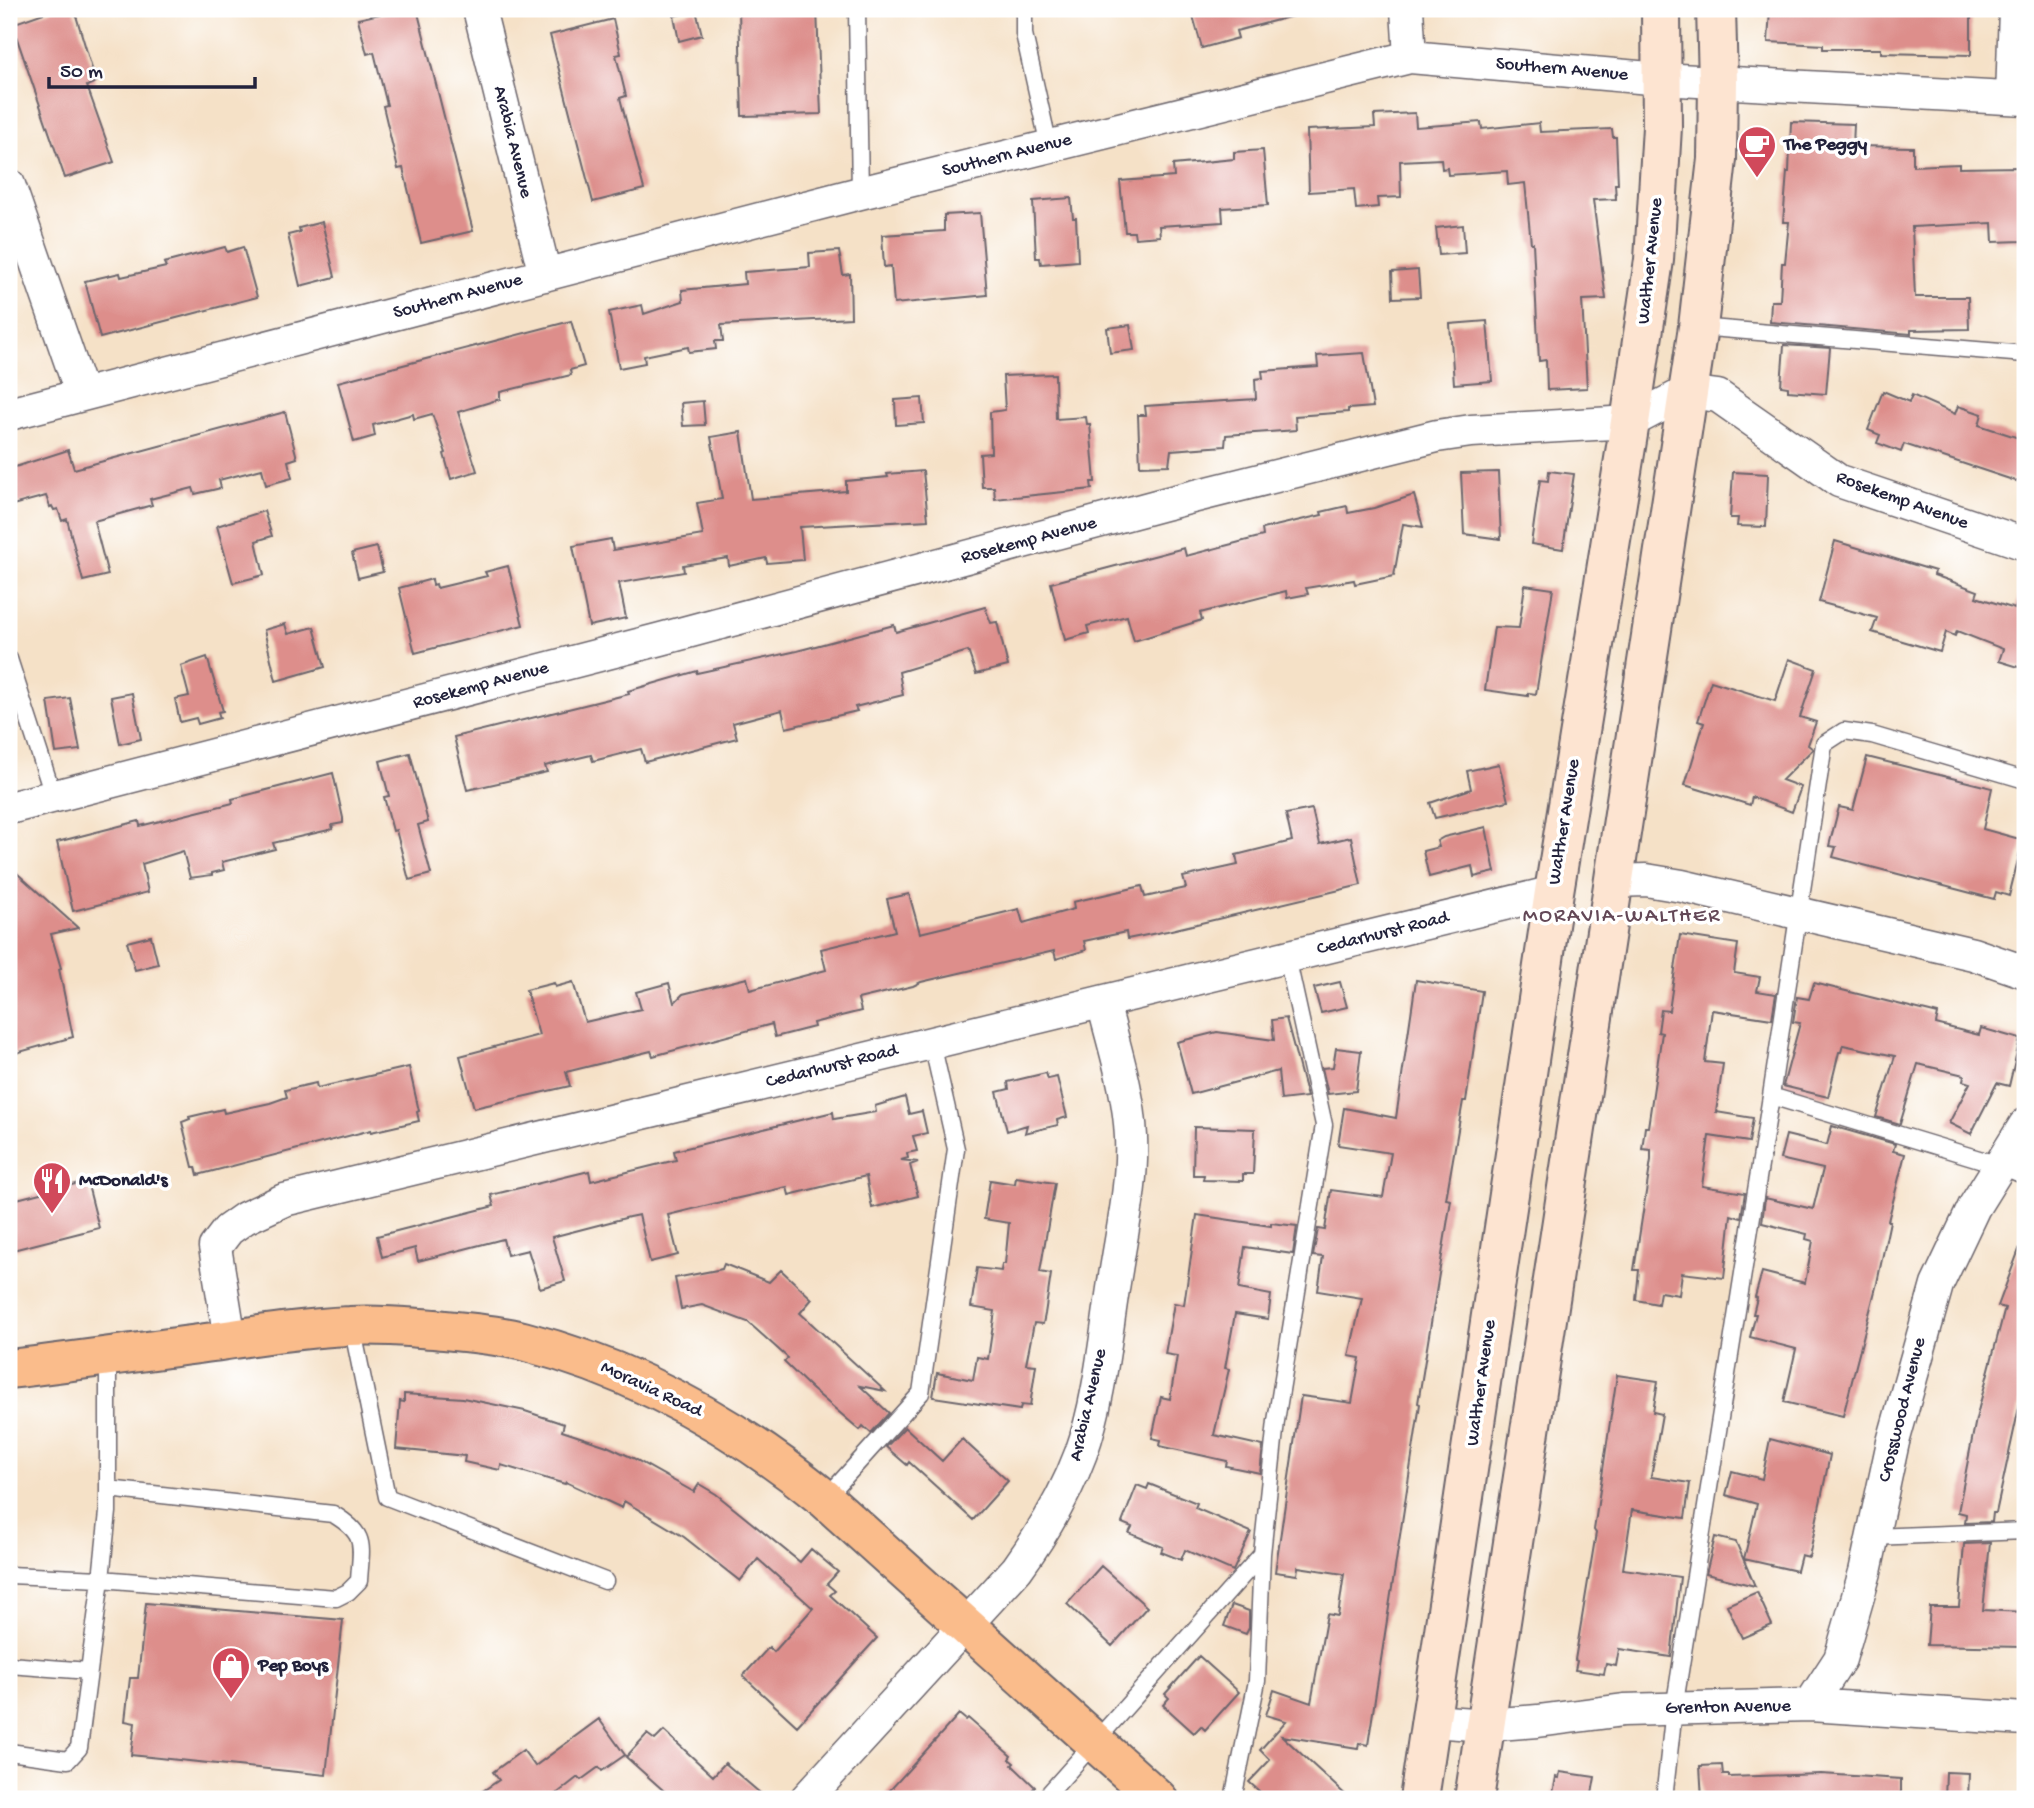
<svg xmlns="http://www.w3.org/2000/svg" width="2034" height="1808" viewBox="0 0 2034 1808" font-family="'Gochi Hand',sans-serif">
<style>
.building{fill:#dd8e8b}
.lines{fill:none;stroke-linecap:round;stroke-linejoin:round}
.lane-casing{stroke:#6c656c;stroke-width:19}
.street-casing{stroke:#6c656c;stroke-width:35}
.secondary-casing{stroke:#6c656c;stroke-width:42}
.primary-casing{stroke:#6c656c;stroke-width:42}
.lane{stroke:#fff;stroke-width:16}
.street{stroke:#fff;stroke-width:32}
.secondary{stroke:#fde4d1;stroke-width:38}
.primary{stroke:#fabc8b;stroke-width:38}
.labels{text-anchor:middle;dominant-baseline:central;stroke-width:7;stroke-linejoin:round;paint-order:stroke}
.street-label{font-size:19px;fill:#22223b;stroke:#fff}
.poi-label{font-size:19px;font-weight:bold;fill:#22223b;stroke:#fff;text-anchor:start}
.neighbourhood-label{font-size:21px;letter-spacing:2px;fill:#634857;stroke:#fff}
</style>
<rect width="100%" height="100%" fill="#fff"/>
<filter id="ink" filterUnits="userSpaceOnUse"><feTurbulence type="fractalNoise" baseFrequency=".0143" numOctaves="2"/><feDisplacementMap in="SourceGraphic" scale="14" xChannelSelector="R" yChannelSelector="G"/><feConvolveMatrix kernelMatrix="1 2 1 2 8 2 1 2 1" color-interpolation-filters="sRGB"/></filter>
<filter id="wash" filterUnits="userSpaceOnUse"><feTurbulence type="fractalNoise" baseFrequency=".00686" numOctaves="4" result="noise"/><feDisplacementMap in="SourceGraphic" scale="28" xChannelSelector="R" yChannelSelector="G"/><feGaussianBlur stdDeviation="1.57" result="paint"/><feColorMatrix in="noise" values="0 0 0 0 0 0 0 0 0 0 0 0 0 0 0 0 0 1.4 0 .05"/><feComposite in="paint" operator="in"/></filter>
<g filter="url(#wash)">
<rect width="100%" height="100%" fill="#f5e1c7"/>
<g id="blocks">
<path class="building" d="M55,9H74L96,82L87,86L114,162L65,178L12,24Z
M401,9H417L473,231L421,243L403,168L398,169L383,106L387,105L374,52L367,54L358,19Z
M739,9H817L821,114L742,116Z
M1191,9H1292L1293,16L1236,31L1238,38L1202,48Z
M1770,9H1971V55L1881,53V49H1823V45L1768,42Z
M696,10L702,35L679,41L674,16Z
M613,19L621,54L616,55L626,96L620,98L644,189L593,202L550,35Z
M1415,113L1416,127L1481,122L1482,129L1539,123L1540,132L1612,129L1613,137H1616L1618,184H1615L1616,199L1593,200L1606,299L1582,300L1587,388L1547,390L1546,360L1539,361L1533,243H1531L1525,183L1508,185L1507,171L1448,175L1447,168L1442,169L1441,159L1400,161L1401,197L1377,198L1378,207L1356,209L1354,189L1309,192L1307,130L1375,127L1374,115Z
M1791,122L1854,124L1853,146L1913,147V166L1959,164V168L2020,167L2022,241L1993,242L1992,223L1912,227L1915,297H1968L1969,329L1911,330V334L1770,322L1771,301H1780L1782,263H1785L1789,222H1783L1787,172H1789Z
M1263,150L1268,205L1222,208L1223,222L1159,226L1160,236L1135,238L1134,232H1125L1120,181L1174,177L1173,165L1234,159V152Z
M1071,198L1073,218H1076L1078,261L1041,264L1040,258H1036L1033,201Z
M980,213L987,295L894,304L891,266L884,267L882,235L944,231V215Z
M322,222L335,277L300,286L288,235L300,232L299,228Z
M1463,225L1465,253L1439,255L1436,228Z
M225,247L227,252L243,247L257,297L100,338L85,281L120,273L121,277L166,267L164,263Z
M839,251L843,275L850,274L851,318L721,325L723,341H715L716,349L689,352L688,347L644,356L645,363L619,368L609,312L642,305L644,314L683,301L682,290L745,284L744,272L810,267L809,253Z
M1418,270L1420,297L1393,298L1392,272Z
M571,321L584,366L570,370L571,375L500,392V399L458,412L477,471L451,479L444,454L446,453L432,414L414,419L413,414L373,425L375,436L354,442L338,382Z
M1487,321L1492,381L1454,384L1450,324Z
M1130,325L1134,350L1110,353L1107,328Z
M1784,345L1830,348L1826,394L1788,391V387L1781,386Z
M1364,353L1373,407L1348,409V412L1295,416L1296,430L1226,435L1225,446L1171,450L1169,465L1140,466L1138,415H1146L1145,406L1256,399L1255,379L1263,378L1262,371L1318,367L1317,356Z
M1055,374L1056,419L1086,417L1087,424H1090L1095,482H1091L1092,489L995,499L994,487H982L980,454L991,453L990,412L1005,410L1003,376Z
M1883,391L1909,402L1912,395L1955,414L1958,406L1982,414L1979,425L2025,440V484L1904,444L1901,452L1877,443L1880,435L1868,430Z
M922,398L924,423L896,425L895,400Z
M703,401L705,425L683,426L681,403Z
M285,412L297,458L288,461L292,478L266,485L262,469L219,480L221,488L195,494L193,488L150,499L152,505L94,521L108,575L83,581L67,519L62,521L58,509L54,510L52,506L50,507L46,496L9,506V469L68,450L74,469Z
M741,432L751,499L846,491V481L888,477L887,474L923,471L928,520L800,527L803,560L767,563L766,558L729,566L728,558L683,565L684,572L619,583L626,618L589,626L573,546L611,539L613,550L703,535L697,503L722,499L711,437Z
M1549,471L1574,474L1563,549L1531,544L1540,480L1548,481Z
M1498,472L1501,539L1464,534L1461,473Z
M1733,472L1768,474L1766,527L1737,526L1738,518H1730Z
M1414,495L1423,527L1403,524L1394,576L1355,584L1354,580L1306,588L1308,594L1287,598L1286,591L1200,613L1202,620L1134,641L1127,616L1087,626L1089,633L1065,640L1051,583L1184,548L1186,556L1263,536L1262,529L1322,515L1321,512L1347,506L1348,513L1374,508Z
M264,511L272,536L256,541L264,575L233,583L217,526Z
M1835,541L1935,571L1934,575L1978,591L1976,597L2015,609L2020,593L2025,594V669L1999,661L2003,649L1957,631L1955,636L1946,632L1940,652L1872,632L1877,618L1819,602Z
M377,547L383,572L358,578L352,553Z
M508,566L523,625L415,653L399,588L432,579L433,585L436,584L437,588L487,576L485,572Z
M1525,585L1553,589L1536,694L1528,693V696L1485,690L1494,627L1519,628Z
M985,607L991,623L997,622L1008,666L976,674L968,651L899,672L903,695L855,707L857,711L786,728L782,710L733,723L737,738L645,762L641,749L593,761L591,755L545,766L547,772L467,790L454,737L629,694L628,691L697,671V673L797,651L894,625L896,632Z
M285,624L288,634L314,627L325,667L276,681L264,630Z
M207,657L223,711L218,712L220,718L198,724L196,718L180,722L175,699L189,696L181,666Z
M1789,659L1816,669L1800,717L1816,722L1808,745L1813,749L1782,780L1801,787L1792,812L1752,797L1750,805L1685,785L1704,723L1698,721L1711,681L1775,701Z
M132,693L141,739L120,744L111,697Z
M70,698L80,750L56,753L48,701Z
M410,753L428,822L418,825L431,874L409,880L396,830L393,831L384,797L389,796L380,761Z
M1867,757L1992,788L1983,829L2023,840L2009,896L1996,892L1994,899L1833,857L1836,847L1829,846L1839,807L1853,810Z
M1499,764L1508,801L1435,818L1430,803L1471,789L1467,771Z
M333,773L343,818V823L332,825L333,829L273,843L275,849L222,862L224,870L212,873V875L190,878L183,851L142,864L148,892L73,911L57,842L139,821L140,826L233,803L232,799Z
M1312,809L1320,844L1351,837L1361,885L1167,931L1127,939L1126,932L1084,941L1086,950L1056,959L1054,951L921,982L913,986L858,999L861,1011L813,1023L814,1027L775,1037L772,1024L653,1056L651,1051L566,1072L570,1086L474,1108L460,1056L539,1035L526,990L554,983L555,987L573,982L585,1022L641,1009L636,992L669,983L674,1003L683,994L747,978L750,990L826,970L821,949L895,931L887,899L909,894L920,933L1019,909L1023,923L1074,909L1073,902L1142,886L1145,897L1186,888L1183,877L1238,865L1236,855L1292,841L1286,814Z
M1486,827L1495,872L1474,877L1472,866L1429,877L1423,851L1439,847L1437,841L1444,837Z
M9,866L78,928L51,934L61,968L59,969L73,1037L9,1055Z
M1680,935L1738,944L1734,973L1760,977L1757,991L1776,994L1772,1019L1712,1010L1705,1062L1723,1064L1716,1112L1753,1118L1749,1142L1709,1136L1702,1186L1745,1193L1741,1218L1731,1215L1724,1278L1682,1273L1679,1295L1660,1292L1658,1304L1636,1300L1639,1270H1634L1651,1160V1150L1642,1149L1645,1127H1648L1662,1033L1658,1032L1661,1010L1669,1011Z
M151,936L158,964L135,970L127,942Z
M1416,980L1482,991L1466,1101H1463L1446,1199L1451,1200L1418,1403L1420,1404L1368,1745L1359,1743L1358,1748L1282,1736L1350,1799H1268L1249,1782L1270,1760L1260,1750L1286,1721L1266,1715L1274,1690L1311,1703L1327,1614L1338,1616L1344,1574L1298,1567L1297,1575L1275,1572L1301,1396L1352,1403L1360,1358L1349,1356L1362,1298L1318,1291L1323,1257L1313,1256L1318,1229L1325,1230L1331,1190L1383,1197L1391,1153L1338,1145L1344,1108L1396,1118Z
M1340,982L1347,1007L1321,1013L1314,988Z
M1814,983L1938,1014L1936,1024L1979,1035L1981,1028L2020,1039L2009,1086L1997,1083L1971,1134L1949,1123L1970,1083L1963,1081L1964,1075L1918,1064L1900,1124L1876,1117L1895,1056L1843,1045L1841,1052H1839L1828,1097L1783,1086L1800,1023L1793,1022L1797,997L1809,999Z
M1286,1018L1307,1097L1281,1100L1278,1071L1191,1094L1177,1042L1217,1032L1274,1040L1272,1020Z
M1336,1048L1361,1051L1356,1091L1328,1094L1322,1068L1333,1067Z
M409,1067L419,1111L417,1112L419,1121L371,1132V1130L198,1175L196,1167H193L182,1122L190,1119L189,1117L223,1109L224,1113L270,1103L287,1097L285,1090L316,1083L317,1088Z
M1046,1073L1048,1079L1057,1077L1067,1117L1057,1120L1058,1125L1025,1133L1027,1125L1007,1131L997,1092L1009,1089L1008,1082Z
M905,1097L909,1114L922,1111L927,1133L913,1136L917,1151L907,1153L908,1158L901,1160L918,1162L910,1165L918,1196L872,1208L866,1176L789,1195L787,1187L721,1202L668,1215L678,1255L650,1262L639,1215L629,1217L552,1237L565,1281L540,1288L528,1250L507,1255L503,1239L418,1261L415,1248L382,1257L377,1236L494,1206L491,1195L589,1171L591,1181L676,1160L674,1151L833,1112L834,1119L876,1112L875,1106Z
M1832,1126L1895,1144L1893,1151L1905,1154L1888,1221H1890L1877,1283L1843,1416L1784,1402L1796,1349L1750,1337L1756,1314H1753L1757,1298L1755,1297L1762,1272L1805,1283L1813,1241L1806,1239L1807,1234L1762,1223L1765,1198L1813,1209L1823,1169L1780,1159L1786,1135L1827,1145Z
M1194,1127L1255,1129L1253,1174H1243V1181L1203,1180L1204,1175H1193Z
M1016,1177L1055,1183L1040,1272L1051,1274L1045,1314L1043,1324L1034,1323L1026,1364L1036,1365L1030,1406L1021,1405L1020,1410L933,1397L937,1373L973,1380L977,1357L988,1359L995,1311L971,1307L977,1268L1001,1271L1002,1264H1005L1009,1223L984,1219L990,1180L1015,1184Z
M87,1181L99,1228L9,1251V1201Z
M1197,1215L1271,1226V1223L1297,1226L1293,1254L1245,1247L1239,1289L1271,1295L1268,1319L1235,1314L1225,1368L1229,1369L1214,1435L1263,1446L1260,1473L1226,1466L1227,1461L1160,1446L1161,1440L1152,1438L1161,1397L1170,1399L1177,1356L1165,1354L1174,1303L1184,1305Z
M2023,1239H2025V1389H2023L1996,1513H1993L1992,1522L1965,1523L1966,1514L1958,1512L1976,1419L2005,1308L1998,1306Z
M724,1264L769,1282L781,1270L812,1299L800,1313L885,1391L860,1386L889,1413L871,1433L863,1426L860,1430L812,1389L784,1362L788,1358L748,1322L702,1305L681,1309L675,1278L722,1269Z
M1617,1375L1658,1381L1653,1412L1662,1414L1651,1477L1690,1483L1685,1518L1632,1510L1623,1569L1680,1577L1671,1657L1619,1649L1616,1666L1606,1664L1604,1674L1575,1670L1577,1661L1575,1660L1596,1533L1594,1530Z
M404,1394L463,1398L525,1411L564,1424L562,1431L607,1446L633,1458L694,1492L699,1484L716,1494L800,1562L811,1549L838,1572L827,1584L835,1591L830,1595L877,1638L797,1726L743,1676L769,1647L774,1652L813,1608L758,1559L740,1581L684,1537L624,1501L622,1508L566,1482L565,1484L501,1465L500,1470L464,1462L465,1456L396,1449L400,1401L404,1402Z
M905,1427L942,1461L962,1439L1008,1481L973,1520L909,1462L907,1465L886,1447Z
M1770,1439L1830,1455L1809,1557L1801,1555L1797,1571L1744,1559L1757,1504L1726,1495L1732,1471L1762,1479Z
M1149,1484L1197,1503L1195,1508L1251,1532L1233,1571L1185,1550L1181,1560L1161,1552L1163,1547L1129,1533L1132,1527L1122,1523L1137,1485L1147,1489Z
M1715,1537L1736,1542L1755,1586L1706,1574Z
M1990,1543L1983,1610L2024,1612L2023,1647L1927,1645L1930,1607H1959L1964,1544Z
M1101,1566L1147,1607L1112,1646L1067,1604Z
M1757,1592L1772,1625L1742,1638L1727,1605Z
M146,1603L343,1620L326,1775L131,1755L135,1723L125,1721L130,1678H138Z
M1232,1605L1249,1611V1628L1246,1634L1224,1626Z
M1199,1656L1239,1692L1205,1730L1201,1726L1194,1733L1163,1705L1169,1698L1165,1694Z
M959,1714L966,1720L968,1718L1011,1756L1009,1759L1014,1763L1012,1765L1035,1787L1024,1799H882Z
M599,1719L625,1755L602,1771L599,1767L581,1780L578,1777L550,1799H471L499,1780L493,1772L523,1750L535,1766Z
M664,1731L713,1776L725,1763L767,1799H673L626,1757L647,1734L655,1740Z
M1722,1765L1723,1775H1729V1777L1821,1774L1901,1779V1799H1702L1700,1766Z
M1560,1772L1595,1777L1591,1799H1552L1556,1777L1559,1778Z
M1946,1772L1969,1773L1968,1799H1945Z"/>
</g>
</g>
<g filter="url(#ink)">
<use href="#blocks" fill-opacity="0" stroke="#6c656c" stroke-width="2"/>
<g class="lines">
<defs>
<path id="lane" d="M857,9L860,193
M1024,9V34L1049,146
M1698,327L2025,354
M9,659L53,795
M1771,1096L1999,1165L2025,1176
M352,1326L387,1497L605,1581
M825,1499L921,1393L956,1149L932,1043
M1872,1537L2025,1531
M9,1575L101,1579L108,1512V1357
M9,1665L89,1671
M9,1752L68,1760L79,1748L101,1579L336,1598L348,1592L359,1581C361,1545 368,1535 333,1514L108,1489
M1044,1799L1262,1554
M1233,1799L1257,1681L1262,1554L1276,1421L1324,1125L1287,957
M1664,1799L1674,1709L1771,1096L1824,744L1844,731L1872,735L2025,780"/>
<path id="street" d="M479,9L545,275
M1407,9L1410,57
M2012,98L2015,9
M9,185L82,395
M9,414L860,193L1410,57L1661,79L2025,99
M9,808L661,639L1164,504L1437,436L1471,431L1630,422L1687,392L1718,396L1839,481L2025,544
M1613,881L1646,880L1682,886L1973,954L2025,972
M230,1339L215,1247L228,1230L245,1218L284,1200L1554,892
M1810,1705L1840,1659L1865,1572L1893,1442L1937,1285L1974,1207L2025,1125
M1432,1721L1486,1725L1538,1721L1624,1710L1810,1705L2025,1719
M806,1799L1017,1569C1043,1533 1065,1496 1081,1453C1101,1398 1106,1328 1116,1270C1123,1226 1133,1182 1131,1137C1129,1091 1114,1047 1103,1002"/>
<path id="secondary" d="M1419,1799L1554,892L1630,422L1654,260L1662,127L1661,9
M1474,1799L1698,327L1717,159L1718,82L1716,9"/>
<path id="primary" d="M9,1369C77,1361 145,1351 213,1342C259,1335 304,1328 350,1326C378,1324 406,1327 434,1329C464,1332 495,1334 523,1341C636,1370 736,1426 825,1499L1158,1799"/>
</defs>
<use href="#lane" class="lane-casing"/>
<use href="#street" class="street-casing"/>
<use href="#secondary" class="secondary-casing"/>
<use href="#primary" class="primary-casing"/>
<use href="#lane" class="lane"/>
<use href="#street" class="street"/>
<use href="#secondary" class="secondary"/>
<use href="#primary" class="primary"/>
</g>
</g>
<defs>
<symbol id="cafe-pin" viewBox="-11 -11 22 30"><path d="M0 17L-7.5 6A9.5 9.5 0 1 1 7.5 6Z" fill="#d1495b" stroke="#fff"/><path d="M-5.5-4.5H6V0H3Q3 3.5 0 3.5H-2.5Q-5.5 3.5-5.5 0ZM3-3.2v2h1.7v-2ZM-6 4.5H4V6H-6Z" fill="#fff"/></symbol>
<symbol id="restaurant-pin" viewBox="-11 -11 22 30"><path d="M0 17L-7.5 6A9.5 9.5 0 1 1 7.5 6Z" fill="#d1495b" stroke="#fff"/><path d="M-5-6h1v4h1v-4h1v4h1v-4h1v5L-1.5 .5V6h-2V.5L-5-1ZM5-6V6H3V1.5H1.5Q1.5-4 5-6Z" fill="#fff"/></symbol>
<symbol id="shop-pin" viewBox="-11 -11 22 30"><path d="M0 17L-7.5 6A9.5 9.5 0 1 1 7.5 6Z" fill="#d1495b" stroke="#fff"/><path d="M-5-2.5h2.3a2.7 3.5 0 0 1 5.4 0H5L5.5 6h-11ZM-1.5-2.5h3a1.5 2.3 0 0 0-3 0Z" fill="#fff"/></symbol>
</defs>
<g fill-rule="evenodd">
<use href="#cafe-pin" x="1735" y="123" width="44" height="60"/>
<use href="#restaurant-pin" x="30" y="1159" width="44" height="60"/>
<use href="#shop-pin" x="209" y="1644" width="44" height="60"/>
</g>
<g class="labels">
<g class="street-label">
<text transform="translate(1562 70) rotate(5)">Southern Avenue</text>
<text transform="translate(512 142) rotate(76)">Arabia Avenue</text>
<text transform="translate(1007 156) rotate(-14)">Southern Avenue</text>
<text transform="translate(1651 261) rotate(-84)">Walther Avenue</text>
<text transform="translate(458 297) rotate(-15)">Southern Avenue</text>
<text transform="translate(1902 501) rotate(20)">Rosekemp Avenue</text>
<text transform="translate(1029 541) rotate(-15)">Rosekemp Avenue</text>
<text transform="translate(481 686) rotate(-15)">Rosekemp Avenue</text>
<text transform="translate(1565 822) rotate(-81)">Walther Avenue</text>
<text transform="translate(1383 934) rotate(-14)">Cedarhurst Road</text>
<text transform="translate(832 1067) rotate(-14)">Cedarhurst Road</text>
<text transform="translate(1482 1383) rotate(-82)">Walther Avenue</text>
<text transform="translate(651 1390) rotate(25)">Moravia Road</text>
<text transform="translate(1089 1405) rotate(-77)">Arabia Avenue</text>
<text transform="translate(1903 1410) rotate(-76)">Crosswood Avenue</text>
<text transform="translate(1728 1708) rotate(-1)">Grenton Avenue</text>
</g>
<g class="poi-label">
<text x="1784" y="145">The Peggy</text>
<text x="79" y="1181">McDonald's</text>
<text x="258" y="1666">Pep Boys</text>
</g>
<g class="neighbourhood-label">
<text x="1622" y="917">MORAVIA-WALTHER</text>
</g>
</g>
<rect width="2034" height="1808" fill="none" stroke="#fff" stroke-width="35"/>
<path d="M49 77v10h206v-10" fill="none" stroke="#22223b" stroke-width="3.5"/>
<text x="60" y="77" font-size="21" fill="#22223b" stroke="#ffffff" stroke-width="5" paint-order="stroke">50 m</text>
</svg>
